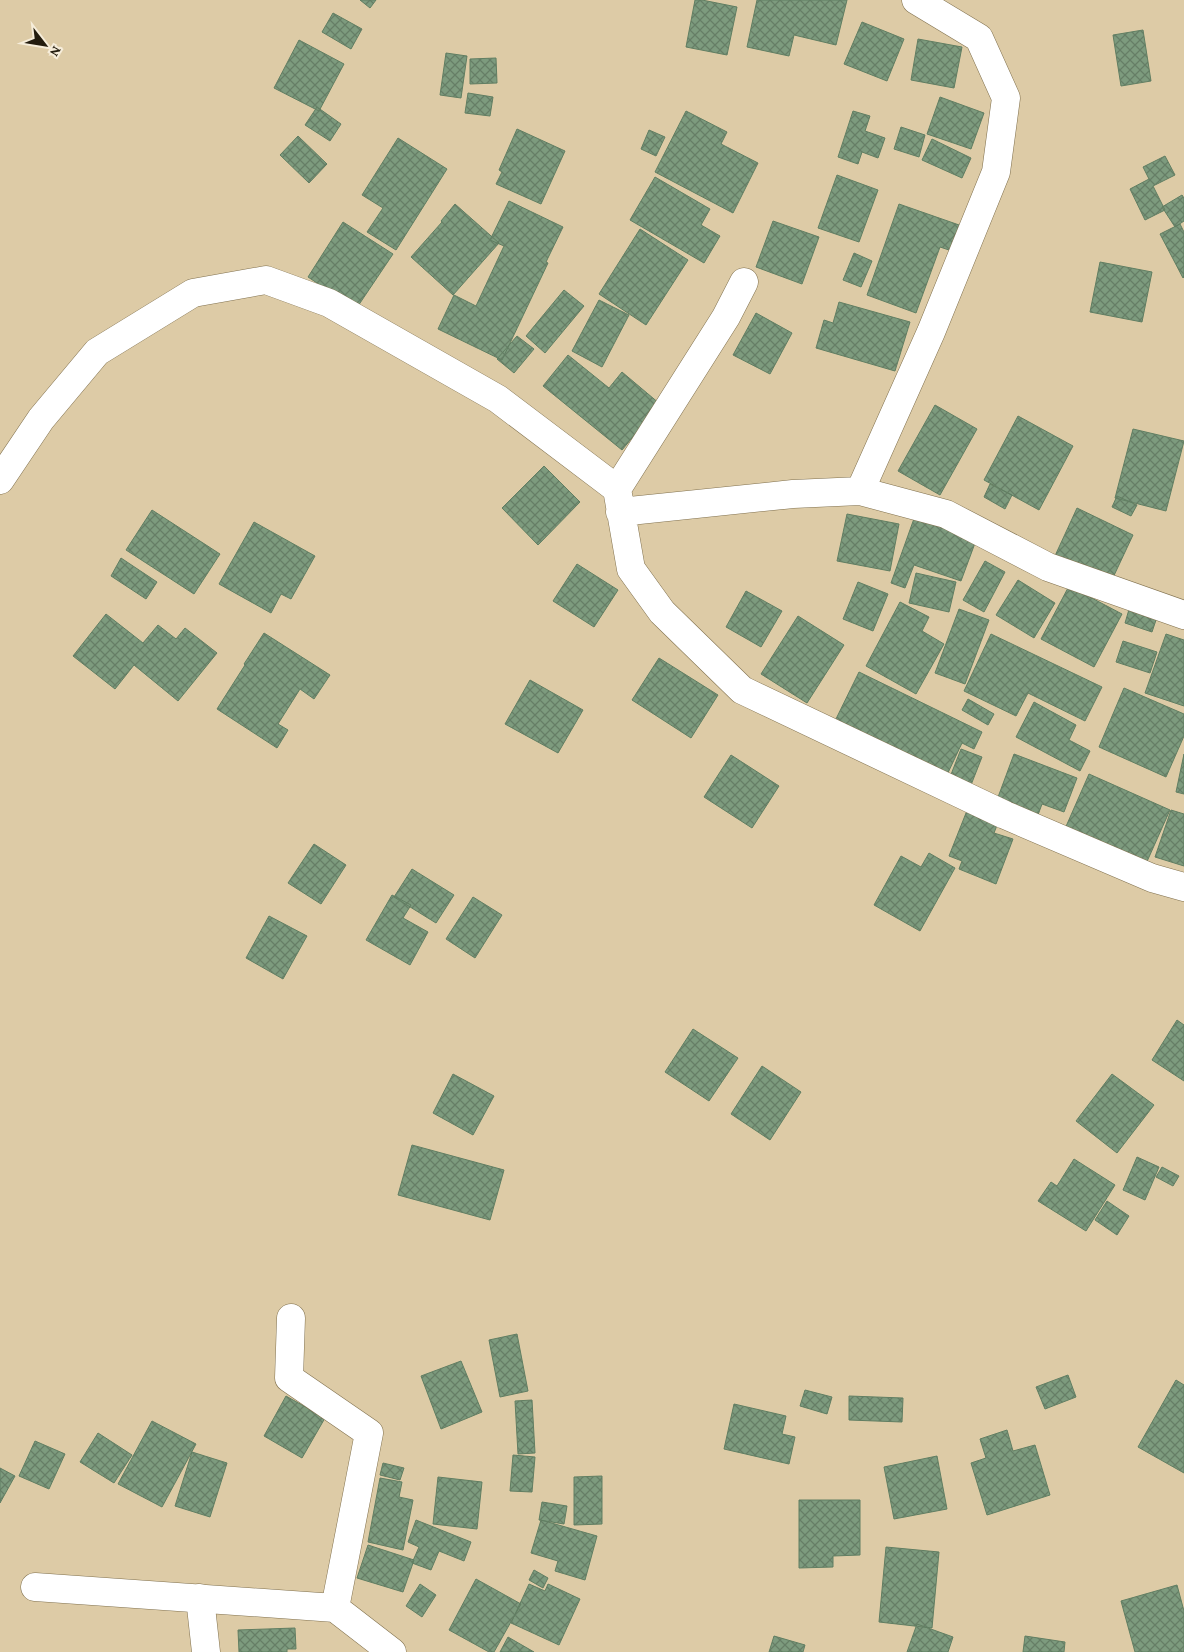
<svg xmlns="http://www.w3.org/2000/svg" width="1184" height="1652" viewBox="0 0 1184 1652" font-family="'Crimson Pro',serif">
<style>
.building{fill:url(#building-cross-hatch);stroke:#617e62}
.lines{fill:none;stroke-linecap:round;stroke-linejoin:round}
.minor-casing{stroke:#81714e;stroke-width:29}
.minor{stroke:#fff;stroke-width:28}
</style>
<defs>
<pattern id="building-cross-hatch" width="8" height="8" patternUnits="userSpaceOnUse" patternTransform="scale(1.25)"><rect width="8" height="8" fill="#7d9b7e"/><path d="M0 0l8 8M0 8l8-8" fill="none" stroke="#667e66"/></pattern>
</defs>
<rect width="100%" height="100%" fill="#ddcba6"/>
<path class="building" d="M360,0H376L370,8Z
M695,0H702L737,7L727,55L686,47Z
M757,0H847L836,45L794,35L789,56L747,47Z
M333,13L362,29L351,49L322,32Z
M862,22L904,39L887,81L844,64Z
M1143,30L1151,81L1121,86L1113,35Z
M918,39L962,47L954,88L911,80Z
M299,40L344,64L319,111L274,88Z
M446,53L467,56L461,98L440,95Z
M496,58L497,83L470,84V59Z
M468,93L493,97L490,116L465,113Z
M940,97L984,113L971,149L927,134Z
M317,107L341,124L330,141L305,125Z
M686,111L727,132L721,144L758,163L733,213L655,172Z
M853,111L870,116L865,131L885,138L878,158L862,152L858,164L838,157Z
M901,127L925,135L919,157L894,149Z
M517,129L565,151L541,204L496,184L502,172L499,170Z
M649,130L665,137L656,156L641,149Z
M298,136L327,164L309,183L280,155Z
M398,138L447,169L396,250L367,232L383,208L362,195Z
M932,139L971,158L962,178L922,160Z
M1165,156L1175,175L1153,186L1165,210L1145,220L1130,189L1149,179L1143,167Z
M837,175L878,190L859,242L818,228Z
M655,177L710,209L701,225L720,236L704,263L630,220Z
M1182,195L1184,198V221L1175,227L1162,207Z
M509,201L563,227L546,262L548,263L502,360L438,329L454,295L476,306L504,246L490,240Z
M455,204L499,243L453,295L411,257L442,222L441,221Z
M899,204L962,226L952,251L940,247L916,313L867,295Z
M773,221L819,237L802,284L756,267Z
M343,222L393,254L356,309L308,277Z
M1180,224L1184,232V277L1183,278L1160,234Z
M640,229L688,260L646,325L599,294Z
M854,253L872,261L861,287L843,280Z
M1100,262L1152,272L1142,322L1090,312Z
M564,290L584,306L545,353L526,336Z
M599,300L629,315L602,367L572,351Z
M839,302L910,322L895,371L816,348L824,320L833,323Z
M756,313L792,333L770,374L733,355Z
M517,336L534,349L514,373L497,359Z
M568,355L609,388L622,372L660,404L622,450L543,386Z
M935,405L977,429L940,495L898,471Z
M1018,416L1073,446L1039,510L984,480Z
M1133,429L1184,441L1166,511L1115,498Z
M544,466L580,502L538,545L502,508Z
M990,484L1012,495L1005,509L984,497Z
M1117,496L1137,505L1131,516L1112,507Z
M1077,508L1133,535L1110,584L1054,558Z
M152,510L220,554L194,594L126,550Z
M916,513L978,535L961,581L914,565L905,588L891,583Z
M847,514L899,524L890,571L837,561Z
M254,522L315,556L291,599L281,594L271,613L219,584Z
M121,558L157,582L146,599L111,576Z
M985,561L1005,572L984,612L963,600Z
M577,564L618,590L594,627L553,601Z
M916,573L956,582L949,612L909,603Z
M1018,580L1055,603L1034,638L996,615Z
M858,582L888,594L873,631L843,619Z
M1069,586L1122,614L1094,667L1041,639Z
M746,591L782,611L761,647L726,627Z
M900,602L929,617L922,631L944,644L916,694L866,666Z
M1130,606L1158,614L1152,632L1125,623Z
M959,609L989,620L965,684L935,673Z
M106,614L143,643L158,625L176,639L185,628L217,653L178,701L134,665L115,689L73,656Z
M798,616L844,645L807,703L761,674Z
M264,633L330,675L314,699L300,689L278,724L288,730L277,748L217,709L245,665L244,664Z
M991,634L1102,687L1085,721L1028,693L1016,716L964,691Z
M1166,634L1184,640V706L1145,693Z
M1123,641L1157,652L1150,673L1116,662Z
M659,658L718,695L691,738L632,700Z
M859,672L982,732L974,749L962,743L946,777L834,723Z
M530,680L583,710L558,753L505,724Z
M1124,688L1184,714V736L1166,777L1099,747Z
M968,699L994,714L988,725L962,710Z
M1034,702L1076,725L1069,740L1090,751L1080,771L1016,737Z
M961,749L982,757L971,785L950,777Z
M1014,754L1077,778L1064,812L1042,804L1035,823L994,808Z
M1184,754V794L1176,792Z
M731,755L779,786L752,828L704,797Z
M1089,774L1170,810L1145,866L1064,831Z
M968,808L999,820L994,833L1013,839L996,884L959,869L962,861L949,856Z
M1171,810L1184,814V866L1155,857Z
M314,844L346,865L321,904L288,883Z
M929,853L955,868L920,931L874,905L901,856L921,867Z
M412,869L454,895L436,923L394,897Z
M392,895L411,905L403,918L428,932L410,965L366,940Z
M473,897L502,915L475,958L446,939Z
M269,916L307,936L283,979L246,958Z
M1177,1020L1184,1025V1081L1152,1060Z
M693,1029L738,1058L709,1101L665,1072Z
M762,1066L801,1092L770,1140L731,1114Z
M453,1074L494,1096L473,1135L433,1113Z
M1112,1074L1154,1105L1117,1153L1076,1121Z
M412,1145L504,1170L490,1220L398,1195Z
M1137,1157L1159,1167L1145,1200L1123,1190Z
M1074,1159L1115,1185L1086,1231L1038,1201L1051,1182L1057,1186Z
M1162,1167L1179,1176L1173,1186L1156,1177Z
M1107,1201L1129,1216L1117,1235L1095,1220Z
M517,1334L528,1391L500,1397L489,1340Z
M461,1361L482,1412L441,1429L421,1376Z
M1068,1375L1076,1397L1045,1409L1036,1387Z
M1176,1380L1184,1385V1473L1138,1447Z
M805,1390L832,1397L827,1414L800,1406Z
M286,1396L325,1418L302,1458L264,1436Z
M849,1396L903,1398L902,1422L849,1420Z
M532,1400L535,1453L518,1454L515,1401Z
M734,1404L786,1416L782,1434L795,1437L789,1464L724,1449Z
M152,1421L196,1444L162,1507L118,1484Z
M1007,1430L1013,1451L1035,1445L1050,1495L987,1515L971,1463L986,1458L980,1439Z
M98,1433L132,1455L114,1483L80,1462Z
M35,1441L65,1454L49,1489L19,1476Z
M192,1452L227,1463L210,1517L175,1506Z
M513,1455L535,1457L532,1492L510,1491Z
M937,1456L947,1509L894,1519L884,1467Z
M383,1463L404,1468L400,1480L380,1475Z
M0,1468L15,1476L0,1503Z
M602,1476V1524L574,1525V1477Z
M438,1477L482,1482L477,1529L433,1524Z
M380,1478L402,1482L399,1497L413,1500L403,1550L368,1542Z
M799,1500H860V1555L833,1556V1567L799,1568Z
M542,1502L567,1506L564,1524L539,1520Z
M416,1520L471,1542L464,1561L439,1551L431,1570L412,1563L419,1547L408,1542Z
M541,1520L597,1536L585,1580L555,1571L558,1561L531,1553Z
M368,1545L414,1560L403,1592L357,1578Z
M886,1547L939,1552L932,1628L879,1622Z
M534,1570L548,1578L543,1588L529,1580Z
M476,1579L521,1604L494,1652H489L449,1630Z
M420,1584L436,1595L422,1617L406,1606Z
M529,1584L545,1591L548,1584L580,1599L559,1645L511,1623Z
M1177,1585L1184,1611V1652H1135L1121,1601Z
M917,1624L953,1637L948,1652H907Z
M295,1628L296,1649H287V1652H239L238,1630Z
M774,1636L805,1645L803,1652H769Z
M1025,1636L1065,1642L1064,1652H1023Z
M508,1637L534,1652H500Z"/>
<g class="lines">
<defs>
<path id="minor" d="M0,480L41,419L97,352L193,293L266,280L329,303L498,399L617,489L631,569L662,612L742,690L1005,815L1152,878L1184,887
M617,489L726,317L744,282
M860,491L931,332L996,172L1006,98L979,38L916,0
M620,512L793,494L860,491L946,514L1048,567L1184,615
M291,1318L289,1378L369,1433L335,1608
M35,1587L335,1608L392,1652
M200,1598L206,1652"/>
</defs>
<use href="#minor" class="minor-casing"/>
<use href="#minor" class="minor"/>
</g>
<g transform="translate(45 45) rotate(121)" stroke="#f6edda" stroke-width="4" paint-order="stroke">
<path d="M0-4L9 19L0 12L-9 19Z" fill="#231c0e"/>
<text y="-8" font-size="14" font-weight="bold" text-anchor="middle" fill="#231c0e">N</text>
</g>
</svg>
